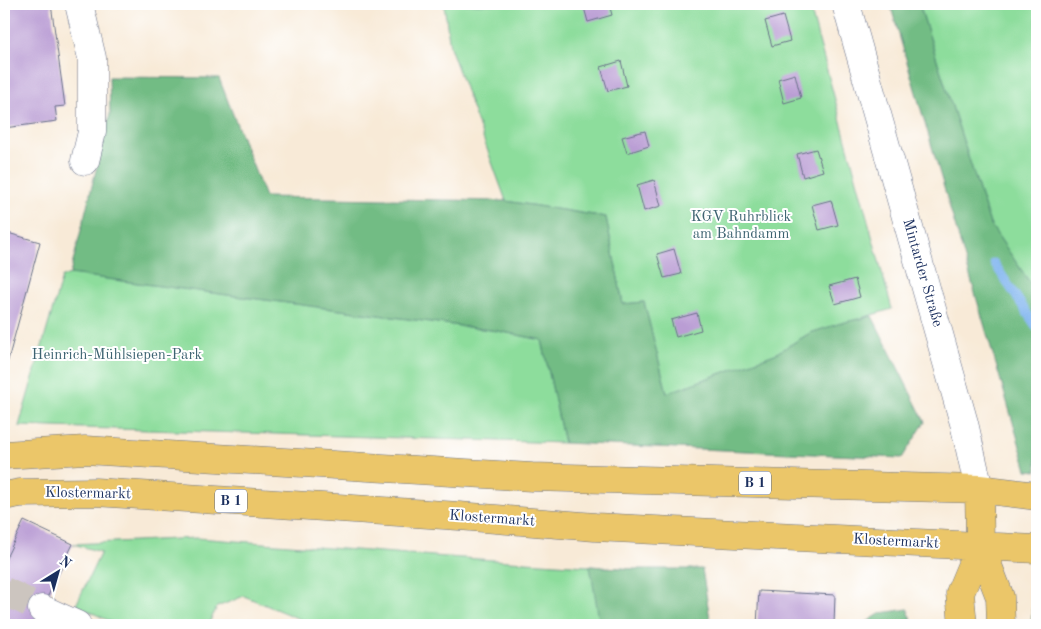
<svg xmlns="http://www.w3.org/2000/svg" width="1041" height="629" viewBox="0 0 1041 629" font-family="'Old Standard TT',serif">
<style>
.green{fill:#8ddd9c;stroke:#54867d}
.forest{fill:#72bc84;stroke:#467671}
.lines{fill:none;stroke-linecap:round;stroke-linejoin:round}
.stream{stroke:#81b5ef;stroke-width:9}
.building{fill:#ba9dd4}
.minor-tunnel{stroke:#ccc5bf;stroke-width:28;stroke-dasharray:28 14;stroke-linecap:butt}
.minor-casing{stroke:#687088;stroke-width:29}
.major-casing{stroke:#687088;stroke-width:29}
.minor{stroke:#fff;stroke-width:28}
.major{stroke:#ebc669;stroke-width:28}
.labels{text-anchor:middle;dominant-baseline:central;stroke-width:4;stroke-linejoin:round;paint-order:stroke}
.shield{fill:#fff;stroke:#5f6d8e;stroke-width:1}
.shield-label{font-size:14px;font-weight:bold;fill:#1b2f5e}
.park-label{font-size:15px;fill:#3d6371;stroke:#fff}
.street-label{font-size:15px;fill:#1b2f5e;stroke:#fff}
</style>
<rect width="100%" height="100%" fill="#fff"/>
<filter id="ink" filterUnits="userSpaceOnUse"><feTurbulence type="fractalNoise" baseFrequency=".02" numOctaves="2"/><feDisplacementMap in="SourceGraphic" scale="10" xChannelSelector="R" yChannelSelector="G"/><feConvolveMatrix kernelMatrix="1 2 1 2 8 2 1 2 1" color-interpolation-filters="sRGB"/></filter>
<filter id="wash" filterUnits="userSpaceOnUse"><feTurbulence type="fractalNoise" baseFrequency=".0096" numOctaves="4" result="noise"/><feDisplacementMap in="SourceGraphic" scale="20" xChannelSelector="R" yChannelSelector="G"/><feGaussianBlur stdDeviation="1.12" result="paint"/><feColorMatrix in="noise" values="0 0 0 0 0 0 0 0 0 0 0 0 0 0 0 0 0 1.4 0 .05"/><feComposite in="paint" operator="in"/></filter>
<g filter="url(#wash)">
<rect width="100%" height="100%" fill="#f8ead7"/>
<path class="green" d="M444,4H809L892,309L810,333L775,354L667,393L644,302L623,304L606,217L506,201L450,47Z
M919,4H1037V293L990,224Z
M70,274L498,331L542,340L564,443L19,426L62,277Z
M197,538L447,557L634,569L644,625H314L244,596L217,607L208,625H118L76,605L101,552L73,544Z"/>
<path class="forest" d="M890,4H919L990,224L1037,293V471L1027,470Z
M109,77L219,78L265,197L506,201L606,217L623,304L644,302L667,393L775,354L810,333L841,323L872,316L925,422L902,458L564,443L542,340L498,331L70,274L110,114Z
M590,566L634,569H702L711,625H600Z
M1037,604V625H1031L1032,608Z
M908,609L913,625H862L881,613Z"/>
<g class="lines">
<path class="stream" d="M994,263L1037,328"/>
</g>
<g id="blocks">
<path class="building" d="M4,4H51L65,106L55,107L57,121L4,128Z
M583,4H609L612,15L588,22Z
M783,16L790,41L772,46L765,21Z
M621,61L627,86L608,91L601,67Z
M795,74L801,98L784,103L778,79Z
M645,131L649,146L627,153L622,137Z
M816,149L823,171L803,177L797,154Z
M654,180L661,206L644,211L637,185Z
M831,200L838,225L819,230L812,205Z
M4,232L40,242L4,375Z
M674,249L681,274L664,278L657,254Z
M855,279L860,297L835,304L829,286Z
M697,313L701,330L676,337L671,320Z
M24,521L73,544L34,625H4V562Z
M759,591L835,595L834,625H757Z"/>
</g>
</g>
<g filter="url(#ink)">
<use href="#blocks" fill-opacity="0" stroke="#687088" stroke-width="1"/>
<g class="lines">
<path class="minor-tunnel" d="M4,591L42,609"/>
<defs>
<path id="minor" d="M79,4L92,58V132L85,161
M846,4L964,423L979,489
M42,609L77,625"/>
<path id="major" d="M4,455L85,450L532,477L979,489L1037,496
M979,489L980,545L1000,597L1001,625
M4,496L20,493L95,492L459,516L595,527L1037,549
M963,625L960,593L980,545"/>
</defs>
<use href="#minor" class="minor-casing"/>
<use href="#major" class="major-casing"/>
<use href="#minor" class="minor"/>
<use href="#major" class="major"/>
</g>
</g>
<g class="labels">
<g class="shield">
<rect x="739" y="471.5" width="32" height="23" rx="4"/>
<rect x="215" y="489.5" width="32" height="23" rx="4"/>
</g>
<g class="shield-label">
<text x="755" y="483">B 1</text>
<text x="231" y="501">B 1</text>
</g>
<g class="park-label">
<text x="741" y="217">KGV Ruhrblick<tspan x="741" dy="17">am Bahndamm</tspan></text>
<text x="117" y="355">Heinrich-Mühlsiepen-Park</text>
</g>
<g class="street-label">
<text transform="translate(922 273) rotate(74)">Mintarder Straße</text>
<text transform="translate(88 494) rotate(1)">Klostermarkt</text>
<text transform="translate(492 519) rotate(4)">Klostermarkt</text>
<text transform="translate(896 542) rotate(3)">Klostermarkt</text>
</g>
</g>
<rect width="1041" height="629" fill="none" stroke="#fff" stroke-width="20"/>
<g transform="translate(58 572) rotate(37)" stroke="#ffffff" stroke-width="4" paint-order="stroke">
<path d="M0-4L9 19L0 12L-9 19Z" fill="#1b2f5e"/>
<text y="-8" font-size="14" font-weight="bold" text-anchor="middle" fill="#1b2f5e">N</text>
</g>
</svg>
